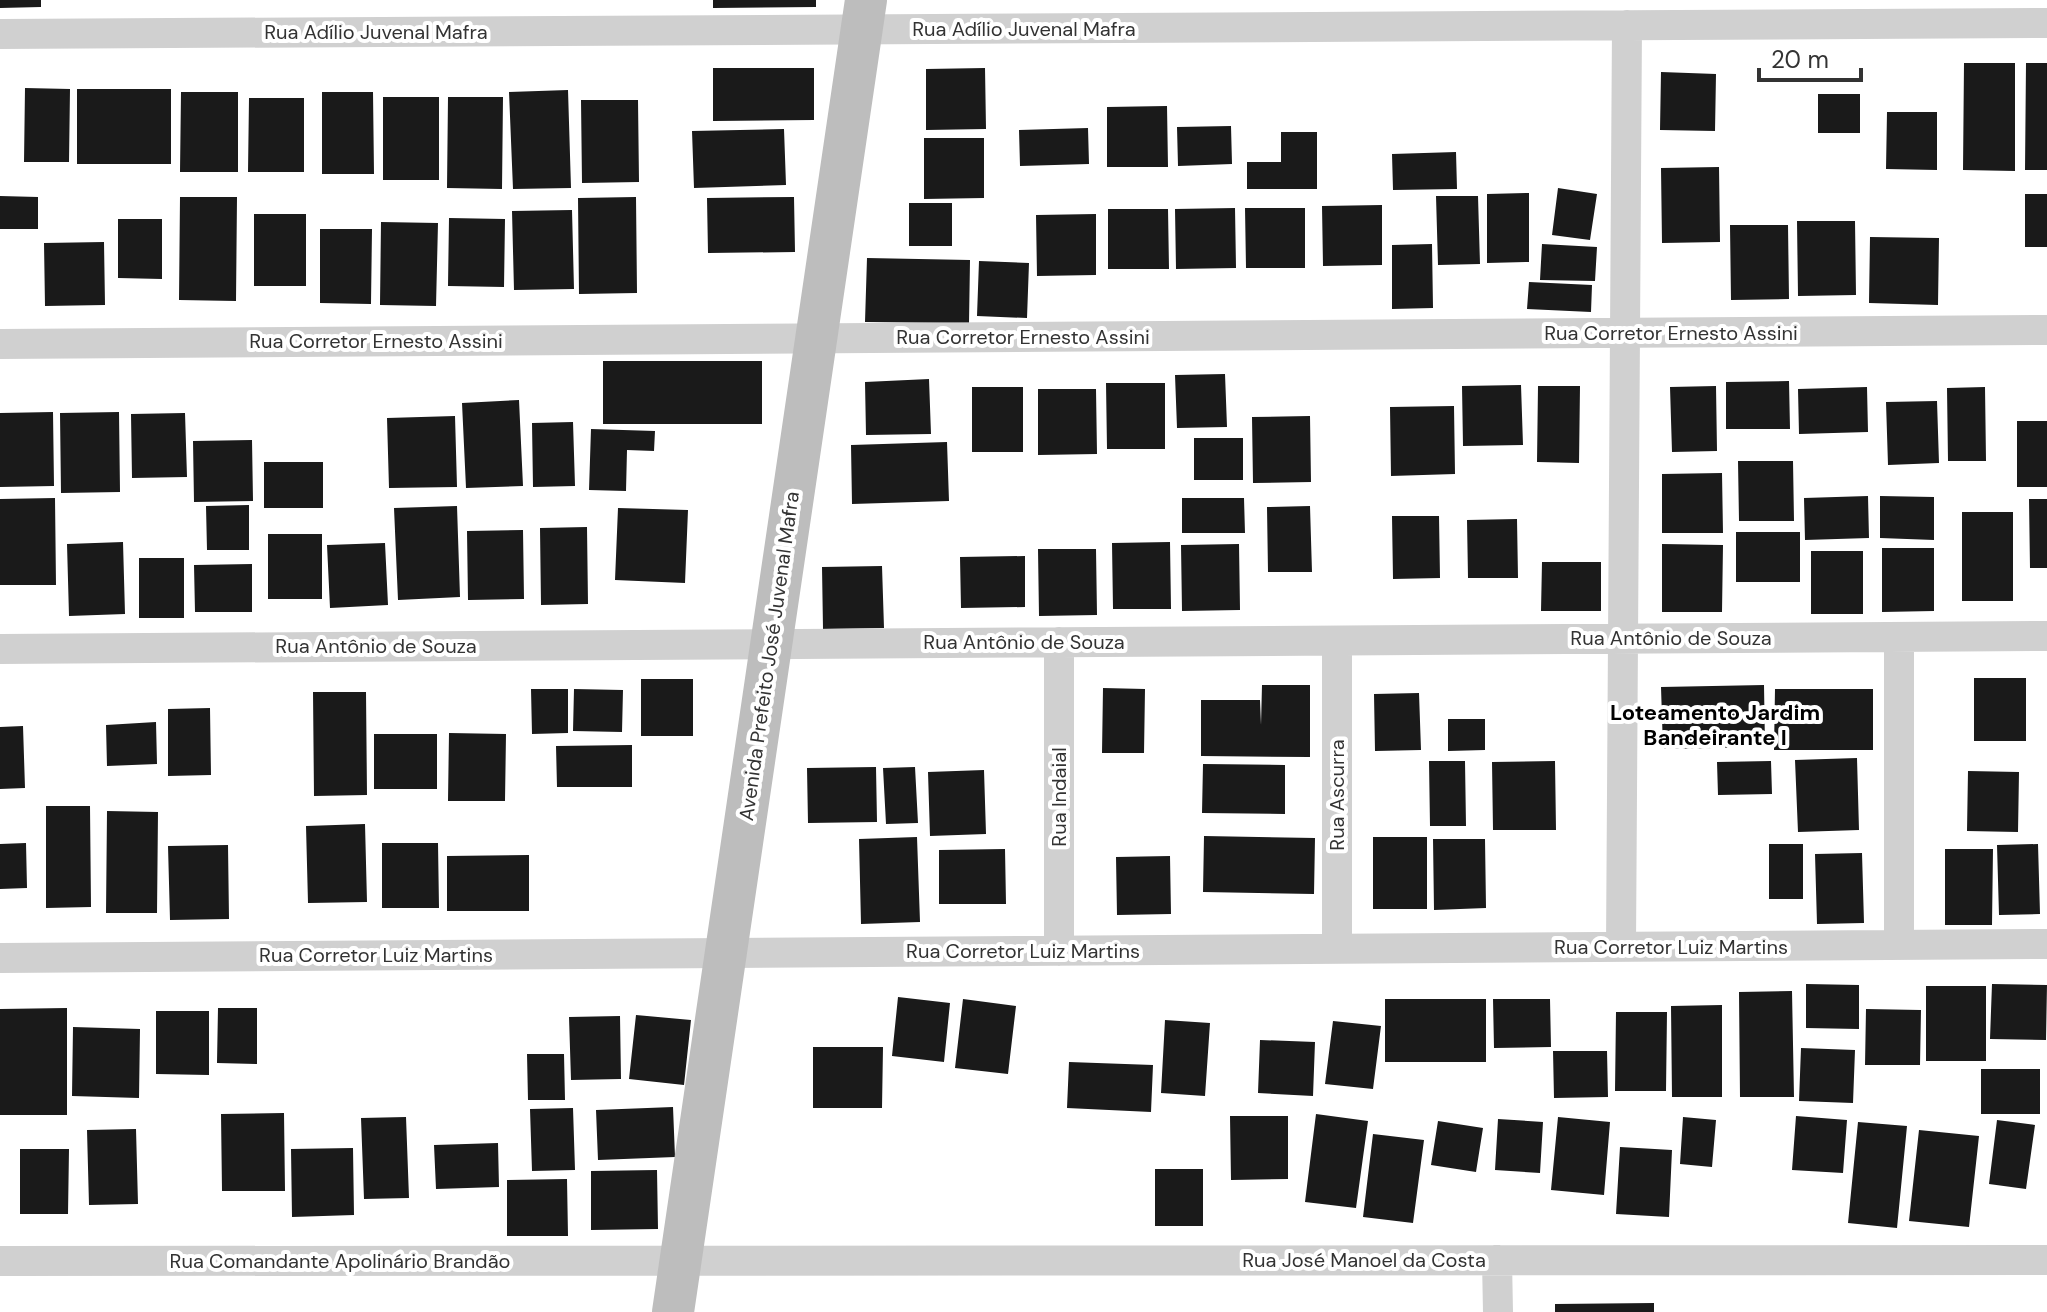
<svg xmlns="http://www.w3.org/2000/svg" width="2047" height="1312" viewBox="0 0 2047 1312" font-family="'DM Sans',sans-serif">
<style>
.building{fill:#1a1a1a}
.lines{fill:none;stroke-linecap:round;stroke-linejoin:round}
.street{stroke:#d0d0d0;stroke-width:30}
.secondary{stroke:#bdbdbd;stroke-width:42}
.labels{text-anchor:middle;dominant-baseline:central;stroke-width:8;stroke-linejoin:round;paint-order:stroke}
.street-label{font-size:20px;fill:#333;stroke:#fff}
.neighbourhood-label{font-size:22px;font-weight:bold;fill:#000;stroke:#fff}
</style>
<rect width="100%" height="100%" fill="#fff"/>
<path class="building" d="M0,0H41V7L0,8Z
M713,0H816V7L713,8Z
M1964,63H2015V171L1963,170Z
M2026,63H2047V170H2025Z
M713,68H814V120L713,121Z
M985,68L986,129L926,130V69Z
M1661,72L1716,74L1715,131L1660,130Z
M25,88L70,89L69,162H24Z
M77,89H171V164H77Z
M568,90L571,188L513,189L509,92Z
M181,92H238V172H180Z
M322,92H373L374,174H322Z
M1818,94H1860V133H1818Z
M383,97H439V180H383Z
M448,97H503L502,189L447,188Z
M249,98H304V172H248Z
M581,100H638L639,182L582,183Z
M1167,106L1168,167H1107V107Z
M1887,112H1937V170L1886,169Z
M1231,126L1232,164L1178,166L1177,127Z
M1088,128L1089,164L1020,166L1019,130Z
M784,129L786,185L694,188L692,131Z
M1281,132H1317V189H1247V162H1281Z
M924,138H984V198L924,199Z
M1456,152L1457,189L1393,190L1392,154Z
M1719,167L1720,242L1662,243L1661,168Z
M1558,188L1597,194L1590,240L1552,235Z
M1529,193V262L1487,263V194Z
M2025,194H2047V247H2025Z
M0,196L38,197V229H0Z
M1436,196H1478L1480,264L1438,265Z
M180,197H237L236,301L179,300Z
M636,197L637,293L579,294L578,198Z
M794,197L795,252L708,253L707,198Z
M909,203H952V246H909Z
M1382,205V265L1323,266L1322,206Z
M1235,208L1236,268L1176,269L1175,209Z
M1245,208H1305V268H1246Z
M1108,209H1168L1169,269H1108Z
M572,210L574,289L514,290L512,211Z
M254,214H306V286H254Z
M1096,214V275L1037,276L1036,215Z
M449,218L505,219L504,287L448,286Z
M118,219H162V279L118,278Z
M1797,221H1855L1856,295L1798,296Z
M381,222L438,223L436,306L380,305Z
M1730,225H1788L1789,299L1731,300Z
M320,229H372L371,304L320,303Z
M1870,237L1939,238L1938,305L1869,303Z
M104,242L105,305L45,306L44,243Z
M1432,244L1433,308L1392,309V245Z
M1542,244L1597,247L1595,281L1540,280Z
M867,258L970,260L969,323L865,322Z
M979,261L1029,263L1027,318L977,316Z
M1529,282L1592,285L1591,312L1527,309Z
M603,361H762V424H603Z
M1225,374L1227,427L1177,428L1175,375Z
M929,379L931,434L866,435L865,382Z
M1789,381L1790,429H1726V382Z
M1106,383H1165V449H1107Z
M1521,385L1523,445L1463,446L1462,386Z
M1538,386H1580L1579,463L1537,462Z
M1716,386L1717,451L1672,452L1670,387Z
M972,387H1023V452H972Z
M1867,387L1868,432L1799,434L1798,389Z
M1985,387L1986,461H1948L1947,388Z
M1038,389H1096L1097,454L1038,455Z
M519,400L523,486L466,488L462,403Z
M1937,401L1939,463L1888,465L1886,402Z
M1454,406L1455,474L1391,476L1390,407Z
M53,412L54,486L0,487V413Z
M119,412L120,492L61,493L60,413Z
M185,413L187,477L132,478L131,414Z
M455,416L457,487L389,488L387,418Z
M1310,416L1311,482L1253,483L1252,417Z
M2017,421H2047V487H2017Z
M573,422L575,486L533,487L532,423Z
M591,429L655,431L654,451L627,450L626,491L589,490Z
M1194,438H1243V480H1194Z
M252,440L253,501L194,502L193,441Z
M947,442L949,501L852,504L851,445Z
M1738,461H1793L1794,521H1739Z
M264,462H323V508H264Z
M1722,473L1723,533H1662V474Z
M1868,496L1869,538L1805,540L1804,498Z
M1880,496L1934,497V540L1880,538Z
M55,498L56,585H0V499Z
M1182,498H1244L1245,533H1182Z
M2029,499H2047V568H2030Z
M249,505V550H207L206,506Z
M457,506L460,597L398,600L394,508Z
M1310,506L1312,572H1268L1267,507Z
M618,508L688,510L685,583L615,580Z
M1962,512H2013V601H1962Z
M1392,516H1439L1440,578L1393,579Z
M1517,519L1518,578H1468L1467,520Z
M587,527L588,604L541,605L540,528Z
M523,530L524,599L468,600L467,531Z
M1736,532H1800V582H1736Z
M268,534H322V599H268Z
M123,542L125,614L69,616L67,544Z
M1170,542L1171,609H1113L1112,543Z
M385,543L388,605L330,608L327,545Z
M1239,544L1240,610L1182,611L1181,545Z
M1662,544L1723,545L1722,612H1662Z
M1882,548H1934V611L1882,612Z
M1038,549H1096L1097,615L1039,616Z
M1811,551H1863V614H1811Z
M1025,556V607L961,608L960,557Z
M139,558H184V618H139Z
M1542,562H1601V611H1541Z
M252,564V612H195L194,565Z
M882,566L884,628L823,629L822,567Z
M1974,678H2026V741H1974Z
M641,679H693V736H641Z
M1262,685H1310V757L1201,756V700H1260L1261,725Z
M1764,685L1765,747L1663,749L1661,687Z
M1103,688L1145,689L1144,753H1102Z
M531,689H568V733L532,734Z
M574,689L623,690L622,732L573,731Z
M1775,689H1873V750H1774Z
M313,692H366L367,795L314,796Z
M1419,693L1421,750L1375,751L1374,694Z
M210,708L211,775L168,776V709Z
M1448,719H1485V750L1448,751Z
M156,722L157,764L107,766L106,725Z
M23,726L25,788L0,789V727Z
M449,733L506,734L505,801H448Z
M374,734H437V789H374Z
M632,745V787H557L556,746Z
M1857,758L1859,830L1798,832L1795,760Z
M1429,761H1465L1466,826H1430Z
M1555,761L1556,830H1493L1492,762Z
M1771,761L1772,794L1718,795L1717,762Z
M1203,764L1285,765V814L1202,813Z
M876,767L877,822L808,823L807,768Z
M915,767L918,823L886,824L883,768Z
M984,770L986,834L930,836L928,772Z
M1968,771L2019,772L2018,832L1967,831Z
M46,806H90L91,907L46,908Z
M107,811L158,812L157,913H106Z
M365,824L367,902L308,903L306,826Z
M1204,836L1315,838L1314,894L1203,892Z
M917,837L920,922L861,924L859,839Z
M1373,837H1427V909H1373Z
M1433,839H1485L1486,908L1434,910Z
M26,843L27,888L0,889V844Z
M382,843H438L439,908H382Z
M1769,844H1803V899H1769Z
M2038,844L2040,914L1999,915L1997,845Z
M228,845L229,919L170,920L168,846Z
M1005,849L1006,904H939V850Z
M1945,849H1993L1992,925H1945Z
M1862,853L1864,923L1817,924L1815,854Z
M529,855V911H447V856Z
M1170,856L1171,914L1117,915L1116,857Z
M1806,984L1859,985V1029L1806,1028Z
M1992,984L2047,985L2046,1040L1990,1039Z
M1926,986H1986V1061H1926Z
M1792,991L1794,1097H1740L1739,992Z
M898,997L950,1003L944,1062L892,1056Z
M963,999L1016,1006L1008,1074L955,1068Z
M1385,999H1486V1062H1385Z
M1493,999H1550L1551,1047L1494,1048Z
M1722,1005V1097H1672L1671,1006Z
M67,1008V1115H0V1009Z
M218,1008H257V1064L217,1063Z
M1866,1009L1921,1010L1920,1065H1865Z
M156,1011H209V1075L156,1074Z
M1616,1012H1667L1666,1091H1615Z
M636,1015L691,1020L684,1085L629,1079Z
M620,1016L621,1079L571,1080L569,1017Z
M1165,1020L1210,1023L1205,1096L1161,1093Z
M1333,1021L1381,1026L1373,1089L1325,1084Z
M73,1027L140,1029L139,1098L72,1096Z
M1260,1040L1315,1042L1313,1096L1258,1093Z
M813,1047H883L882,1108H813Z
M1801,1048L1855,1050L1853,1103L1799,1101Z
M1553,1051H1607L1608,1097L1554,1098Z
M527,1054H564L565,1100H528Z
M1069,1062L1153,1065L1151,1112L1067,1108Z
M1981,1069H2040V1114H1981Z
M673,1107L675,1157L598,1160L596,1110Z
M573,1108L575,1170L532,1171L530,1109Z
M284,1113L285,1191H222L221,1114Z
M1316,1114L1368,1121L1356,1208L1305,1202Z
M1230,1116H1288V1179L1231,1180Z
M1796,1116L1847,1120L1843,1173L1792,1170Z
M406,1117L409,1198L364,1199L361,1118Z
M1558,1117L1610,1122L1604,1195L1551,1190Z
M1683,1117L1716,1120L1712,1167L1680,1164Z
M1498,1119L1543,1122L1540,1173L1495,1170Z
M1997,1120L2035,1125L2026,1189L1989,1184Z
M1438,1121L1483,1128L1476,1172L1431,1165Z
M1858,1122L1907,1126L1897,1228L1848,1223Z
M136,1129L138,1204L89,1205L87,1130Z
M1919,1130L1979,1136L1969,1227L1909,1221Z
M1373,1134L1424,1140L1413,1223L1363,1217Z
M498,1143L499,1187L436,1189L434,1145Z
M1620,1147L1672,1150L1669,1217L1616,1214Z
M353,1148L354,1215L292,1217L291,1149Z
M20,1149H69L68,1214H20Z
M1155,1169H1203V1226H1155Z
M657,1170L658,1229L591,1230V1171Z
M567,1179L568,1236H507V1180Z
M1654,1303V1312H1555V1304Z"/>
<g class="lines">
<path class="street" d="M0,34L2047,23
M0,344L2047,330
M1899,637V945
M1337,641V949
M1059,642V951
M0,649L2047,636
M1621,947L1627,25
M0,958L2047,944
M1497,1260L1498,1312
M0,1261L2047,1260"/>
<path class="secondary" d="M673,1312L866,0"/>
</g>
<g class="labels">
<g class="street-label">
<text x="1024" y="29">Rua Adílio Juvenal Mafra</text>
<text x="376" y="32">Rua Adílio Juvenal Mafra</text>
<text x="1671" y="333">Rua Corretor Ernesto Assini</text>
<text x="1023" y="337">Rua Corretor Ernesto Assini</text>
<text x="376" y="341">Rua Corretor Ernesto Assini</text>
<text x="1671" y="638">Rua Antônio de Souza</text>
<text x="1024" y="642">Rua Antônio de Souza</text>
<text x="376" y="646">Rua Antônio de Souza</text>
<text transform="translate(769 656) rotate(-82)">Avenida Prefeito José Juvenal Mafra</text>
<text transform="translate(1337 795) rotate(-90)">Rua Ascurra</text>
<text transform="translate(1059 797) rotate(-90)">Rua Indaial</text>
<text x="1671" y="947">Rua Corretor Luiz Martins</text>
<text x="1023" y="951">Rua Corretor Luiz Martins</text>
<text x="376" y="955">Rua Corretor Luiz Martins</text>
<text x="1364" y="1260">Rua José Manoel da Costa</text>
<text x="340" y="1261">Rua Comandante Apolinário Brandão</text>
</g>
<g class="neighbourhood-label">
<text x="1715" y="712">Loteamento Jardim<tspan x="1715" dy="25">Bandeirante I</tspan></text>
</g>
</g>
<path d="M1759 68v12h102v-12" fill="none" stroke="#333333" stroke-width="4"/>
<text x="1771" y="68" font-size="24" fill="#333333" stroke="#ffffff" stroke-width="6" paint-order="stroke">20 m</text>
</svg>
